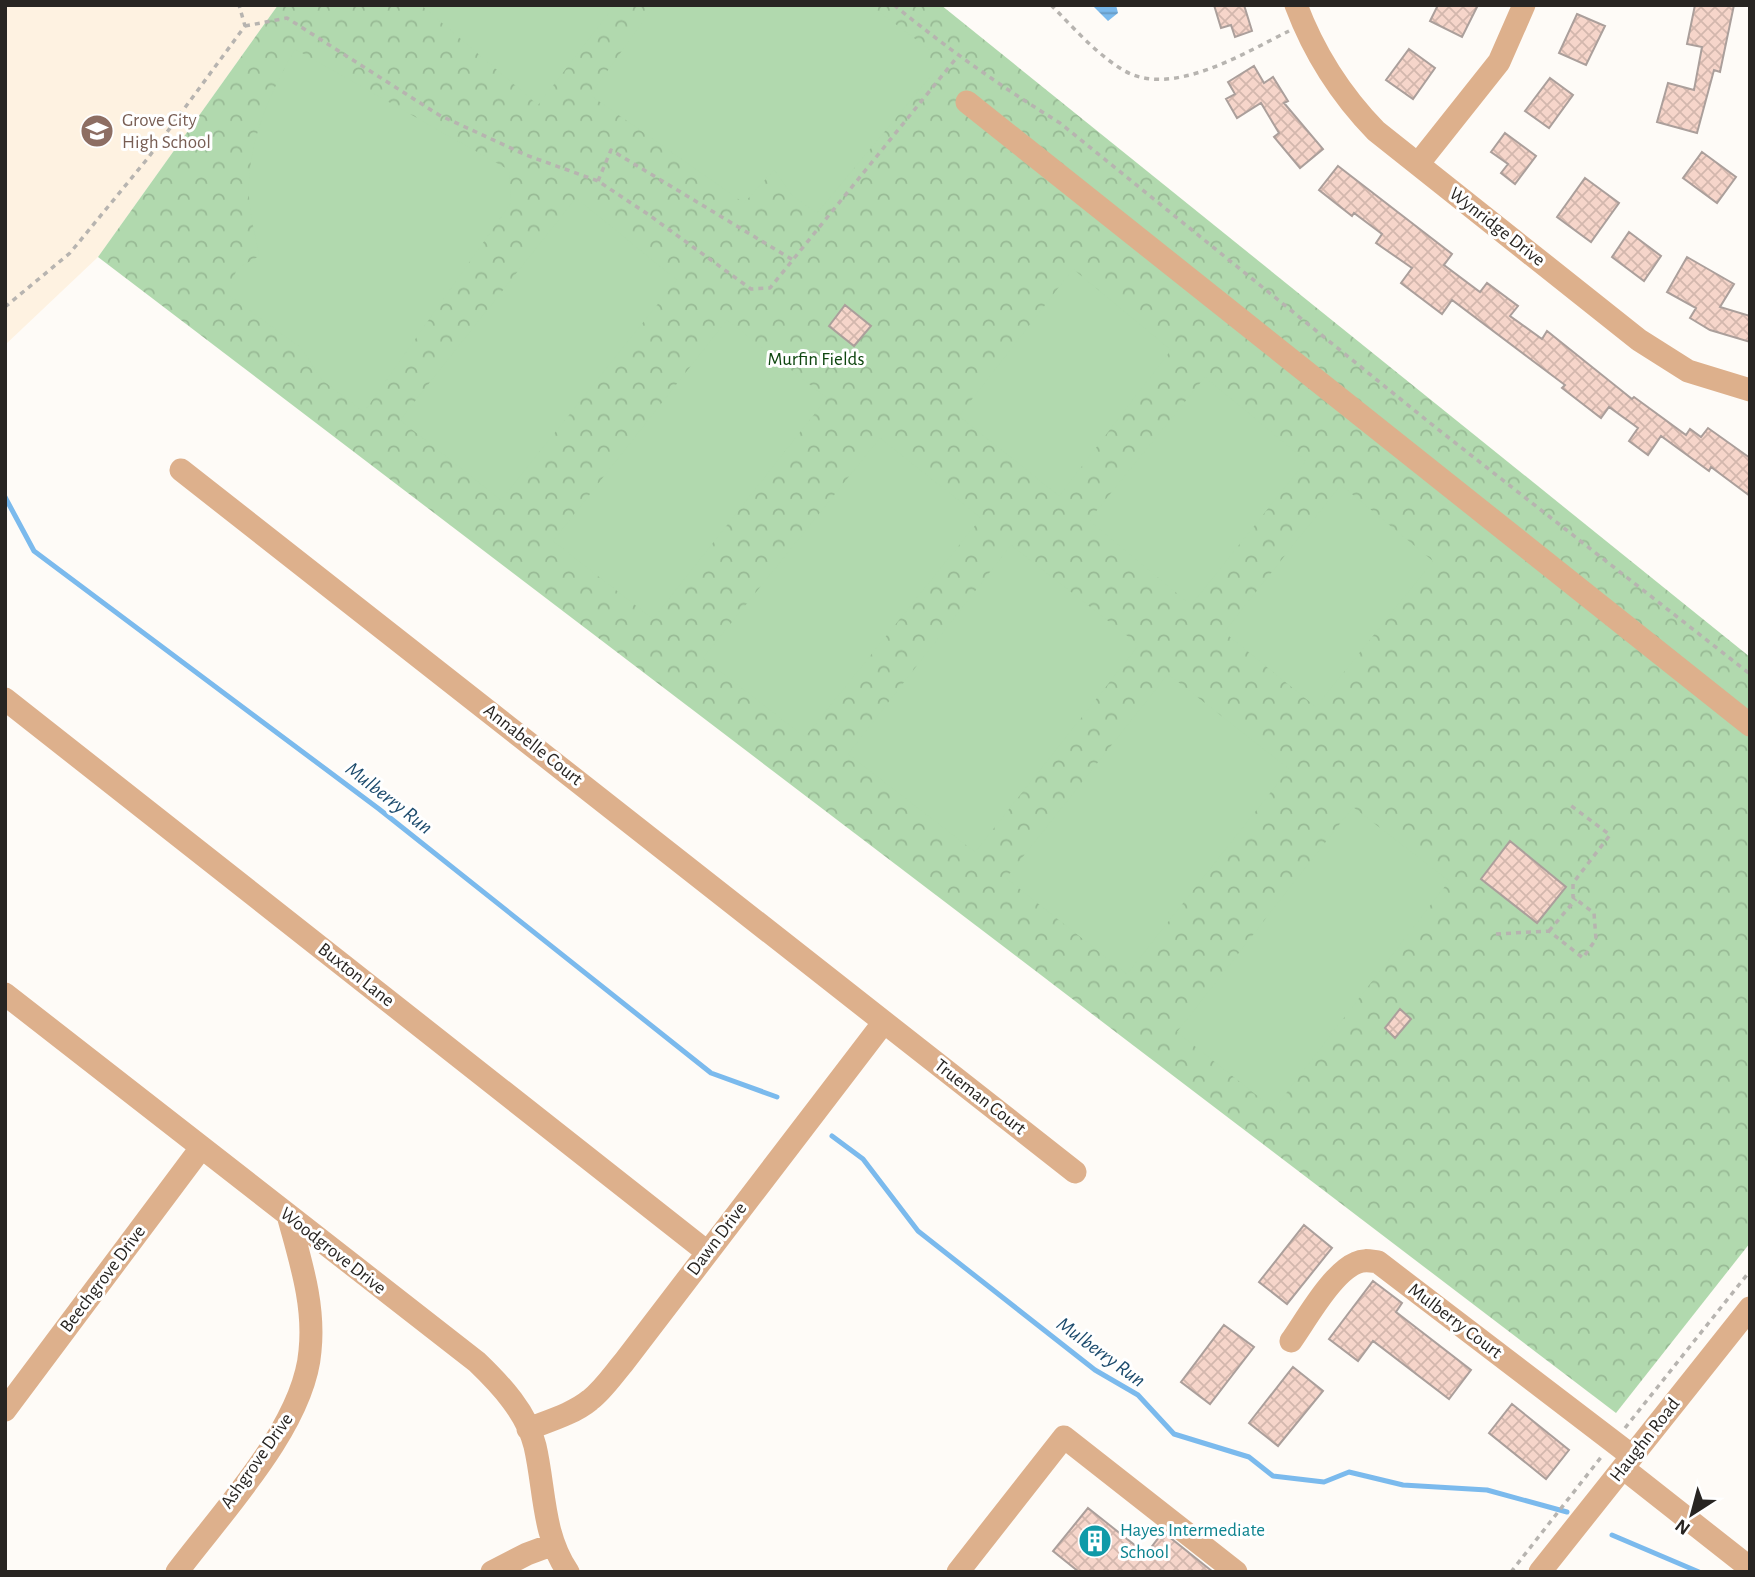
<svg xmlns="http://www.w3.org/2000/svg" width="1755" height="1577" viewBox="0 0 1755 1577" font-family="'Alegreya Sans',sans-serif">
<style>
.built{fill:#fef2e1}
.park{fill:url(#park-crowns)}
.pitch{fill:#b1d9ae}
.water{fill:url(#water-rules)}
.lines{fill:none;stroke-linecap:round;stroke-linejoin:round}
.stream{stroke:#7bbaed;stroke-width:5}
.building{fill:url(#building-cross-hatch);stroke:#ab9f9b;stroke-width:2}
.path{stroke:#b7b4b0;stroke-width:3.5;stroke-dasharray:5 5;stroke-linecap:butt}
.minor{stroke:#ddb08c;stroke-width:23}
.labels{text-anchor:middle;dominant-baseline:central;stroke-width:6;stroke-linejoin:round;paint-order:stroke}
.education-label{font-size:19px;fill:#785e54;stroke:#fff;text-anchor:start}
.street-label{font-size:19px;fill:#282522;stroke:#fff}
.park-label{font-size:19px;fill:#0e460f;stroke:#fff}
.culture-label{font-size:19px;fill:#0d838f;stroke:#fff;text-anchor:start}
.water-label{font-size:21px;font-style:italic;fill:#1c4b6d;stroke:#fff}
</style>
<defs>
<pattern id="park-crowns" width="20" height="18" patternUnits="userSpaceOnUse" patternTransform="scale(1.75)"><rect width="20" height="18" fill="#b1d9ae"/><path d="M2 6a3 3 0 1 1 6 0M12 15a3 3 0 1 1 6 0" fill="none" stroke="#98ba95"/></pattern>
<pattern id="water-rules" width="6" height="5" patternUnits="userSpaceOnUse" patternTransform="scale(1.75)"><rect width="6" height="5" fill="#7bbaed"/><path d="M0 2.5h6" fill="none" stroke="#6597c0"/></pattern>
<pattern id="building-cross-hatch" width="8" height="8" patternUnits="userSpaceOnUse" patternTransform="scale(1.75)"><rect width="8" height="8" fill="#f6d5ca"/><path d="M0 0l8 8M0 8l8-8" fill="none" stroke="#d3b7ad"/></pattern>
</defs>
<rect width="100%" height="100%" fill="#fefbf7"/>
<path class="built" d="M5,5H278L98,257L5,345Z"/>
<path class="park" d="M278,5H941L1750,657V1243L1616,1413L98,257Z"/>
<path class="pitch" d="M421,5H615L538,105Z
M655,5H870L930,50V77L817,213L793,196L774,170L744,203L590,95Z
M295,49L509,170L511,203L364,412L322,380L301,348L227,294L237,269L259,256C256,237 250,217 249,197C247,143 269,95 295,49Z
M576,198L677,280L501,500L400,420Z
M1073,269L1171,350L1059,496L959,416Z
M727,320L827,398L653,619L553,541Z
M1205,377L1306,461L1191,605L1089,520Z
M880,438L981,518L805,737L703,658Z
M1341,485L1433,561L1316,707L1224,632Z
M1011,545L1139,645L975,852L848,754Z
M1168,674L1289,769L1127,974L1006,878Z
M1353,807L1449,881L1274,1109L1177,1032Z"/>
<path class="water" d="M1092,5H1116L1118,13L1108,21Z"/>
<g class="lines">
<path class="stream" d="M5,497L34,551L379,809L711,1073L777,1097
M832,1136L863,1159L918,1231L1095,1370L1138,1395L1174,1434L1249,1457L1273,1476L1324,1482L1349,1472L1403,1485L1487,1490L1567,1512
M1612,1535L1699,1572"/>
</g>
<path class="building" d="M1214,5H1244L1252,31L1235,37L1231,25L1221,28Z
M1438,5H1478L1462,37L1430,21Z
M1695,5H1734L1720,72L1714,70L1697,133L1657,122L1668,83L1694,90L1702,47L1687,44Z
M1577,14L1605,26L1586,65L1559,53Z
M1409,49L1435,68L1413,99L1386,80Z
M1254,66L1264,83L1273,77L1288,101L1284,103L1323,149L1300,168L1274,137L1279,133L1261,103L1237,118L1226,99L1235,94L1228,82Z
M1550,78L1573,95L1549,128L1525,111Z
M1505,133L1536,156L1515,184L1501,173L1508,164L1491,152Z
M1702,152L1736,177L1717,203L1683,178Z
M1338,166L1452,254L1444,265L1480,292L1487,283L1518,306L1510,316L1542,339L1547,331L1632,399L1634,397L1686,435L1690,429L1701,437L1708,428L1750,458V496L1711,467L1709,471L1661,436L1648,455L1629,441L1638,428L1609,407L1601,418L1562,388L1565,385L1452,300L1442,314L1401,283L1412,268L1376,243L1382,234L1354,213L1352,216L1319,190Z
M1585,178L1619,203L1591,242L1557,217Z
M1629,232L1661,256L1644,281L1612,257Z
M1687,257L1734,284L1720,307L1750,316V342L1710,330L1690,318L1696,308L1667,292Z
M845,305L871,326L854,346L829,326Z
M1510,841L1566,887L1537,923L1481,879Z
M1400,1009L1411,1019L1395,1038L1385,1028Z
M1304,1225L1332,1248L1287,1304L1259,1282Z
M1373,1281L1402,1303L1396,1312L1471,1370L1449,1399L1373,1341L1358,1361L1329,1339Z
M1224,1325L1254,1347L1210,1404L1181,1382Z
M1293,1367L1323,1391L1278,1446L1249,1423Z
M1512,1404L1569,1450L1546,1479L1489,1433Z
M1088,1508L1146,1554L1163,1532L1213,1572H1079L1053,1551Z"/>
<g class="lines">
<path class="path" d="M894,5C948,49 1000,86 1060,123L1430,423L1750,674
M1051,5C1073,27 1095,53 1123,70C1171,99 1244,53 1289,31
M245,26L287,18L439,115L526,155L598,181L649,215L751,289L770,288L958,56
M598,181L611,150L793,260
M5,307L70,253L148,158L245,26L239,5
M1549,931L1576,899
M1496,934L1549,931L1583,958L1596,939L1594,913L1573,897V883L1610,835L1570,805
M1625,1428L1750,1271
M1511,1572L1602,1456"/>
<path class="minor" d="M1296,5C1314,53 1340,94 1376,131L1639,340L1688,371L1750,390
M967,102L1750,725
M1418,164L1499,62L1524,5
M181,470L1075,1172
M5,699L707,1252
M5,994L477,1362C501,1385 527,1413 535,1446C545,1489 542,1534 568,1572
M1291,1341C1306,1320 1332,1273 1356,1263C1364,1259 1370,1261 1378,1262L1632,1456
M5,1410L201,1148
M528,1429C548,1421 573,1414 590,1400C603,1390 613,1375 624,1362L884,1022
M1623,1468L1750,1568
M177,1572C222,1512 304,1426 310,1351C315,1304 300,1260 288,1215
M492,1572L527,1554L554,1544
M958,1572L1064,1437L1236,1572
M1540,1572L1750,1308"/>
</g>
<defs>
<symbol id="school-disc" viewBox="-11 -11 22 22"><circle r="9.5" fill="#8d6e63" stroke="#fff"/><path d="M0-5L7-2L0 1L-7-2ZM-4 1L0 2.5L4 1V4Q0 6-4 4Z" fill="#fff"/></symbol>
<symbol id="building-disc" viewBox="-11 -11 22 22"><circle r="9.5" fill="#0f9aa8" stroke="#fff"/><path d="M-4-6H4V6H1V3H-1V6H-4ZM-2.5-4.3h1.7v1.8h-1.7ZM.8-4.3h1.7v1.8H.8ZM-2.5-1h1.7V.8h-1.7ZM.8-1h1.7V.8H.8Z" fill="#fff"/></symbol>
</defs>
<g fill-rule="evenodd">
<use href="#school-disc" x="78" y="112" width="38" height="38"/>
<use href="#building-disc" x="1076" y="1522" width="38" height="38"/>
</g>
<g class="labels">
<g class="education-label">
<text x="122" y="120">Grove City<tspan x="122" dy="22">High School</tspan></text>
</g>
<g class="street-label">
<text transform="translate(1497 227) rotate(38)">Wynridge Drive</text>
<text transform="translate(533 745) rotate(38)">Annabelle Court</text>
<text transform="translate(356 975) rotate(38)">Buxton Lane</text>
<text transform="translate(980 1097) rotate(38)">Trueman Court</text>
<text transform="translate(717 1239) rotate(-53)">Dawn Drive</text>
<text transform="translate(333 1251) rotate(38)">Woodgrove Drive</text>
<text transform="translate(103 1279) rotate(-53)">Beechgrove Drive</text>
<text transform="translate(1455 1321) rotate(37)">Mulberry Court</text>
<text transform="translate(1645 1440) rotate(-52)">Haughn Road</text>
<text transform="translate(257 1461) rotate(-55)">Ashgrove Drive</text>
</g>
<g class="park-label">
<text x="816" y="359">Murfin Fields</text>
</g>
<g class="culture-label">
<text x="1120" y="1530">Hayes Intermediate<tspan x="1120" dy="22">School</tspan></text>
</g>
<g class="water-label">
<text transform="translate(389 798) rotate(38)">Mulberry Run</text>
<text transform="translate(1101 1352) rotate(36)">Mulberry Run</text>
</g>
</g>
<rect width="1755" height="1577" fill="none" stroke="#282522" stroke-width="14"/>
<g transform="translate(1692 1514) rotate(216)" stroke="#ffffff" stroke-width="5" paint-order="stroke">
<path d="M0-5L12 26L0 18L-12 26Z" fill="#282522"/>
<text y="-10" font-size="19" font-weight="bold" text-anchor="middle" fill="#282522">N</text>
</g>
</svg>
